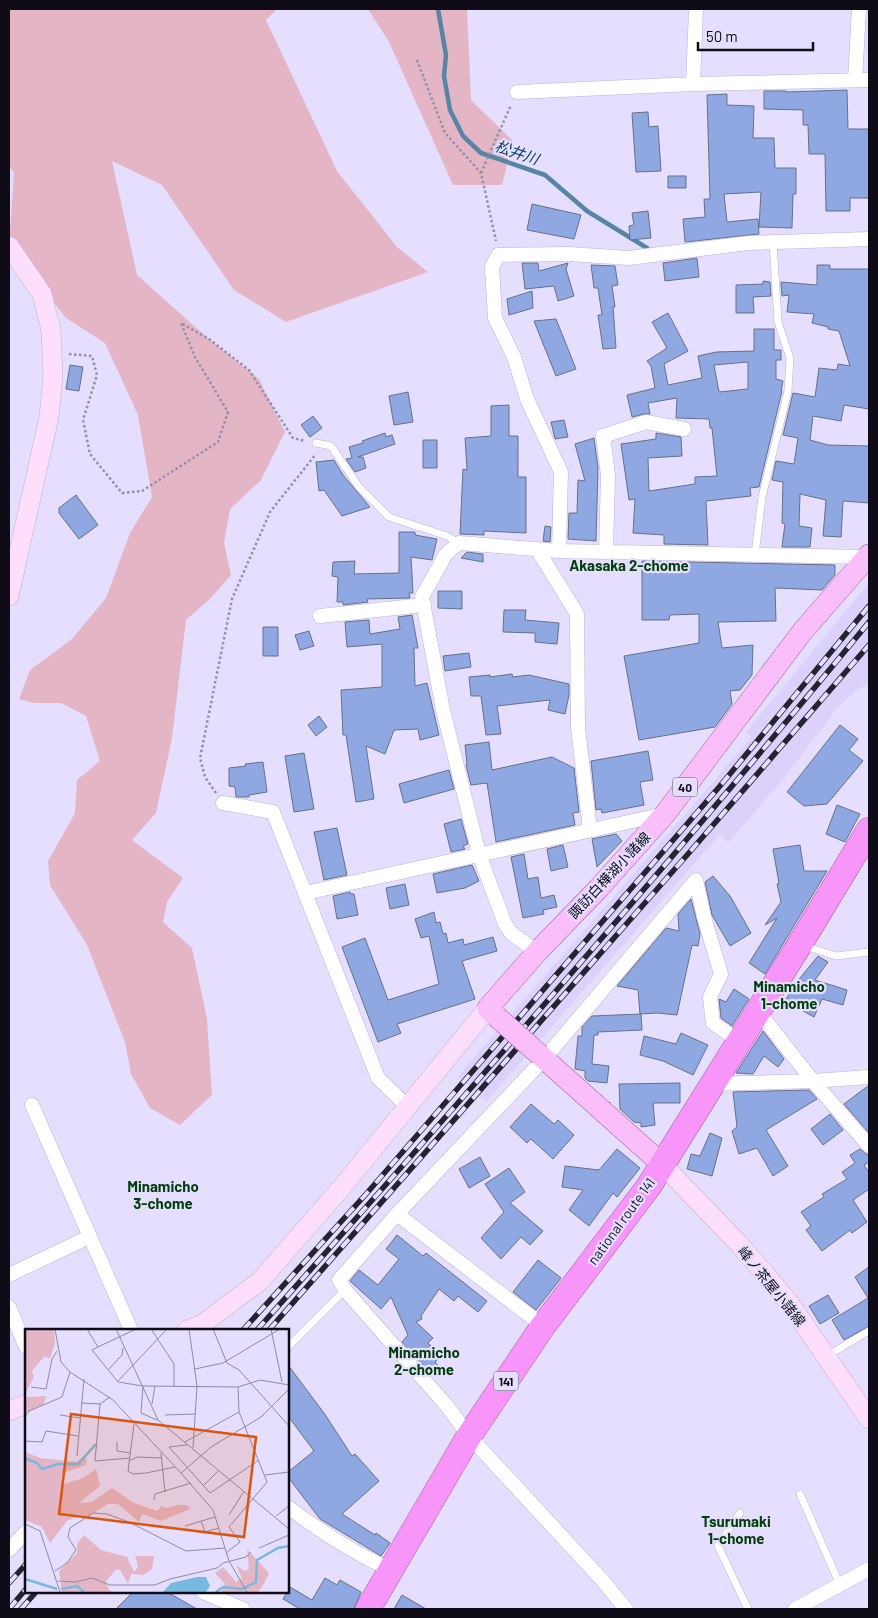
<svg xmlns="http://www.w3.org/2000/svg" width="878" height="1618" viewBox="0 0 878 1618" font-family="Barlow,'Noto Sans JP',sans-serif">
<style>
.built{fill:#dbd1fa}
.green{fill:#e4b6c5}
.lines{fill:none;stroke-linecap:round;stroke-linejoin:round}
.stream{stroke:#5885a4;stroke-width:4.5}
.building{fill:#90a8e2;stroke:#64708b;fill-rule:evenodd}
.lane-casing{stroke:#bbb3d3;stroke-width:8}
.street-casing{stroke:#bbb3d3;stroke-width:15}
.secondary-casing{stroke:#bbb3d3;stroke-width:20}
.primary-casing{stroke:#a665a9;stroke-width:22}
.highway-casing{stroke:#a665a9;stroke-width:26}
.path{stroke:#958fa7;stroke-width:2.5;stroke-dasharray:2.5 2.5;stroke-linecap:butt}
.lane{stroke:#fff;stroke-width:7}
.street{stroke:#fff;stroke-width:14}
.secondary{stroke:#fddffd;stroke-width:19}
.primary{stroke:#fabffb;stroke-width:21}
.highway{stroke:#f795f8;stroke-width:25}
.rail-casing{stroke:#262330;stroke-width:5.5}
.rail{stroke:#e6deff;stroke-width:4;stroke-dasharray:11;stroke-linecap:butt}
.primary-bridge-casing{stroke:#a665a9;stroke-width:22;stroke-linecap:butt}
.primary-bridge{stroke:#fabffb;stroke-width:21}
.labels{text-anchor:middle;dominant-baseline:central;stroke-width:4.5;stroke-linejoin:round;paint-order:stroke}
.shield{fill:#e6deff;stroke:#504b5d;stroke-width:1}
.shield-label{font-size:12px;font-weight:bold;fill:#0f0c17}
.street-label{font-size:14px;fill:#0f0c17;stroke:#e6deff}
.water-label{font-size:15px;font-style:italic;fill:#023c57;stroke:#e6deff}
.neighbourhood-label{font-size:15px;font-weight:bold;fill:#003e0a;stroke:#e6deff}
.inset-river{fill:none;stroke:#77b9e1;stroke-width:2.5}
.inset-road{fill:none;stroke:#908aa2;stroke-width:1}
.view{fill:#dd550d;fill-opacity:0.15;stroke:#dd550d;stroke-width:2.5}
.inset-edge{fill:none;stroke:#0f0c17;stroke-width:2.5}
</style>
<rect width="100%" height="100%" fill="#e6deff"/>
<path class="built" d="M869,583V682L854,692L838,707L784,778L728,843L720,834L486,1102L458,1076L752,737L746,732Z"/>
<path class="green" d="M9,9H277L266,20L337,171L397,247L428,272L286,322L234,290L162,185L112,161L137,275L209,339L259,379L285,432L261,480L230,509L224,543L231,575L210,599L186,620L172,738L156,813L132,840L183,878L167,902L163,922L192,948L207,1019L212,1095L180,1125L150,1108L131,1074L125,1042L87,945L50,885L48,861L75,813L77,780L100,761L86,716L61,703H34L19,699L30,670L72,639L106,598L130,533L152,497L138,415L105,343L66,318L9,246L14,173L9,166Z
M368,9H467L471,100L513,141L502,185H453L389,42Z"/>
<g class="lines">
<path class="stream" d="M438,9L446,55L444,76L450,110L463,136L481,153L545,175L587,211L647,248"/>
</g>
<path class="building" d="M847,90L848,129H869V198H850V211H826L825,154H809L808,125H803V110L764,109V91H786V92Z
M727,94V105L754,106L753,138H774L775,168H796V194H793L792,228L759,227L761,192L724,194L727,222L758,219L759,234L685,242L683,219L705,217L704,199H710L707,95Z
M648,112L649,127L658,126L661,171L636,172L632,113Z
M668,176H686V188H668Z
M532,204L581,215L574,239L527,230Z
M648,211L651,238L630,240L629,226L634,225L632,213Z
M697,258L699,277L665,281L663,263Z
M522,263H538L539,271L568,263L566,269L574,296L558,301L554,286L525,289Z
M591,265L615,266L618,285L612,286L615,307H613L616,348L603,349L598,315H602L598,288H594Z
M817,265H830V269H869V409L844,405L841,421L813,416L810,440L828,445L869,446V503L843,501L841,537L823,536L826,500L800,494L799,526L812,528L810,547H782L785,524L782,523L783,482L772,480L776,461L794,464L798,438L783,435L793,393L815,397L819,368L837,370L838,364L850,366L839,331L828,329V327L812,323L814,314L787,312L789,295L782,296L781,282L817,285Z
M763,281L770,282L771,296L753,297L754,313H736V285L763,284Z
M532,291L533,308L509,315L507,299Z
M668,313L688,351L664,364L668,385L702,378L698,356L716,352L754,351V329H774V350H781V360H776V379L783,381L781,391H782L759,487L750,488L751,496L706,501L708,545L664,544V535L633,533L635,499L629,500L621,444L656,439V433L681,437L682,456L648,458L649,491L695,484V477L717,476L712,428H710L709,419L676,418L677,398L648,403L650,414H644L632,417L627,395L655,388L651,366L647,361L667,348L652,322ZM748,362V389L719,392L714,365Z
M556,319L576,369L556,376L534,321Z
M70,365L83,367L79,391L66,389Z
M408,392L413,422L394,425L389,396Z
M509,405V436H518V477H526V533L484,531V535L460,534L463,469L467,470L465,438L491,436V406Z
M313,416L322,428L310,437L301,425Z
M564,420L568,437L555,439L551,422Z
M385,433L386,437L392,435L395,444L358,457H363L366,468L355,472L346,459L352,458L349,447L363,443L362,441Z
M594,438L598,468L596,541L568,539L569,513H577L578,480L585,481L575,444Z
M423,440H437V468H423Z
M334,460L343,475L370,507L342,516L324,490L319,491L316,462Z
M76,495L98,525L79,539L59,513V508Z
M545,526L551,527L550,542L543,541Z
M399,532H415V535L437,539L432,560L411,557L413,593H409L410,598L367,599L368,602L343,605V602H337L338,577L332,576L333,562L355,561L354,574L399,573Z
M467,552L483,554V562L461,558Z
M642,561L835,565V575L822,590L775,588L776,621L718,622L722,648L753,645L752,675L740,690L730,691L732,704L715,727L639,740L624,656L699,643V614L670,615L669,620H642Z
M438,591H462V609L438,608Z
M504,610H526L525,620L559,623L557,644L535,642V633L503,632Z
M412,615L418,648H414L415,686L427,683L439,735L420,740L418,729L394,730L385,754L366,746L374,799L356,802L346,735H343L341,690L382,687V644L347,647L345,622L369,620L370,634L400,629L398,617Z
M263,627H278V656H263Z
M309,631L314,646L300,650L295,635Z
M469,653L471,667L445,671L443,656Z
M512,674L513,677L529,675L569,684V695L565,714L548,710L550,700L497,706L501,734L486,735L481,696H471L469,677L490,675V677Z
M319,716L327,727L316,736L308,725Z
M840,725L858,739L849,750L863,761L827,804L804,806L787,792Z
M489,742L492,770L552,757L574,768L579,812L573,813L575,825L496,842L487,783L471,785L466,765L467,764L465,745Z
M648,751L653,780L640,782L644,805L602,813L601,809L596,810L591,761Z
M304,753L314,809L294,812L285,756Z
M263,762L267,792L249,795V797H236L235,787L229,786V768L246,766L245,764Z
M449,770L454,789L404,803L399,784Z
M837,805L860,814L845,842L826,834Z
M461,819L468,844L463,846L465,849L451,852L444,824Z
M337,828L347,875L324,880L314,832Z
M616,834L622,841L597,867L592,839Z
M563,845L568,867L551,871L547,849Z
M800,845L804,871H827L765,974L749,963L777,918L765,925L781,902L777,884L779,883L773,849Z
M524,854L528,879L538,877L541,898L554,895L557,907L543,910L544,914L523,918L511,857Z
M472,865L479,881L465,888L437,893L433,874Z
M713,876L730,896L751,933L730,946L712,915L705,882Z
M405,884L409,905L390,909L386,888Z
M350,892L351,894H354L358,915L337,919L333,896Z
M691,899L700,934L698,946L692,945L677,1015L657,1013L640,1014L638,990L617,986L666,928L679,931L678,914Z
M434,912L436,923L440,922L443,934L446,933L448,943L463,939L464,945L493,937L497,951L462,961L475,999L397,1024L401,1033L378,1042L342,947L365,938L388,1000L439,984L429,936L421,938L415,919Z
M818,956L828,962L815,980L847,990L843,1005L822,999L814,1017L785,1001L796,983Z
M734,989L749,999L732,1026L721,1018L719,999L726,1002Z
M641,1014L642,1030L598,1032V1035H594L592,1064L609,1066L607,1083L588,1081L585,1078V1071L575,1069L578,1036H582V1027L592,1016Z
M763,1031L784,1059L778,1067L764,1056L753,1074L736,1073Z
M681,1033L708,1045L693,1075L663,1061L640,1055L644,1036L676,1044Z
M680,1083V1103H653L655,1125L641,1127V1123L634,1122L620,1109L619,1084Z
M868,1086H869V1133L844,1104Z
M809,1090L817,1099L766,1130L788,1166L773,1176L757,1148L739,1154L732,1131L737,1127L733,1092Z
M531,1104L554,1124L558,1120L574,1135L553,1159L531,1139L527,1143L510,1127Z
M830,1114L843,1130L823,1145L811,1129Z
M710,1133L722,1138L712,1176L687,1169L691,1154L700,1156Z
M617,1149L640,1168L617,1197L613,1193L589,1226L569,1210L583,1190L562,1187L565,1166L599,1170Z
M860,1149L866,1154L869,1155V1162L864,1165L869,1173V1189L853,1200L867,1222L852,1233L850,1230L822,1251L806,1230L811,1226L801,1212L824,1197L822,1194L847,1179L842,1172L855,1163L850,1155Z
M480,1157L490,1176L469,1188L459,1169Z
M509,1168L525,1192L510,1203L543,1231L530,1245L521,1237L501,1259L481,1238L504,1212L485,1184Z
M397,1235L423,1256L426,1253L487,1301L478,1312L458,1296L454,1301L439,1289L421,1316L422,1319L416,1322L433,1338L428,1343L441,1356L435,1362L442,1369L434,1377L402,1342L408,1335L391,1297L381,1309L350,1281L359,1270L378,1285L399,1259L386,1249Z
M538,1260L561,1278L536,1310L513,1292Z
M869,1267V1326L844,1340L832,1320L868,1298L855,1277Z
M828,1295L839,1313L820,1324L809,1306Z
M288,1365L324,1413L352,1456L355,1454L379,1481L342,1514L375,1535L376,1533L390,1543L381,1556L320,1519L288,1477V1472L314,1451L288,1416Z
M325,1578L337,1585L340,1580L361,1592L354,1609H300L283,1599L290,1587L312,1600Z
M133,1592H167L197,1609H116Z
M402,1595L426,1609H394Z"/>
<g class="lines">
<defs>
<path id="lane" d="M316,443L331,446L359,487L389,517L447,536L459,543
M755,555L762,497L788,391L790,358L778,322L773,242
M805,946L836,956L869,952
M288,1347L345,1290
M827,1356L869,1331
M800,1494L840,1585
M740,1513L718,1546L748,1609"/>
<path id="street" d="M855,80L859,9
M693,84L696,9
M517,92L693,84L869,80
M537,549L577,614L578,728L590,830
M559,551L561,472L527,399L514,357L495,318L492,267L498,255L569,254L629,258L748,243L869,239
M606,552L608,475L603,436L646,422L684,429
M320,616L424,605
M223,803L273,812L378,1078L407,1106
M305,893L665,814
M537,952L511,933L505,924L479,854L443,710L422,597L446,554L459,543L559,551L867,557L869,559
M758,1011L813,1081L869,1146
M712,1084L813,1081L869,1077
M32,1105L131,1330
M397,1214L543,1326
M9,1275L89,1237
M9,1307L26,1347
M288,1507C321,1532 354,1553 391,1570
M9,1550L26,1532
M203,1592L243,1609
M626,1609L604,1582L469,1436L447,1406L345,1290L339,1280L397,1214L544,1059L696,880L704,917L721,974L710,997L713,1023L739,1041
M795,1609L869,1569"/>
<path id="secondary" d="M9,246L42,294L51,330L53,376L49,417L9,596
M662,1164L739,1244L788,1301L869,1419
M187,1330L201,1325L260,1281L342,1187L488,1008
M9,1411L26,1404"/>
<path id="primary" d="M497,1017L488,1008L537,952L598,889L665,814L802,632L869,555
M540,1055L662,1164"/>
<path id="highway" d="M368,1609L469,1436L543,1326L649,1186L800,944L869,830"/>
</defs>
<use href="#lane" class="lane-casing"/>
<use href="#street" class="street-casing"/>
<use href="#secondary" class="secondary-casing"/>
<use href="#primary" class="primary-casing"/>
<use href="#highway" class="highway-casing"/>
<path class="path" d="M417,60L445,133L481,173L496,241
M481,173L511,105
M69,354L92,356L97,375L83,420L90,454L122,493L142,491L218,442L228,412L195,357L181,323L209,339L249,370L293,438L305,441
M216,793L205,777L200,758L232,599L270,512L316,454"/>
<use href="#lane" class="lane"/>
<use href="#street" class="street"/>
<use href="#secondary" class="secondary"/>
<use href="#primary" class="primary"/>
<use href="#highway" class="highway"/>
<defs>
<path id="rail" d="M243,1330L367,1193L720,786L869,606
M257,1330C464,1097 671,863 869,622
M269,1330L688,854L869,645
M9,1583L26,1564
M9,1609L26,1589
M21,1609L36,1592"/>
</defs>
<use href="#rail" class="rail-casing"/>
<use href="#rail" class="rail"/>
<defs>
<path id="primary-bridge" d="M497,1017L540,1055"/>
</defs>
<use href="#primary-bridge" class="primary-bridge-casing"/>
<use href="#primary-bridge" class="primary-bridge"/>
</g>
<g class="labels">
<g class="shield">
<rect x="672.5" y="777.5" width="25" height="19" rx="4"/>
<rect x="493.5" y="1371.5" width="25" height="19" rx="4"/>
</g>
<g class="shield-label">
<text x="685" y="787">40</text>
<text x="506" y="1381">141</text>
</g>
<g class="street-label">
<text transform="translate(609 875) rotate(-47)">諏訪白樺湖小諸線</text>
<text transform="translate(621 1221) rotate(-54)">national route 141</text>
<text transform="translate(772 1286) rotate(51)">峰ノ茶屋小諸線</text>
</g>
<g class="water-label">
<text transform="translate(517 152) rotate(19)">松井川</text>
</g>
<g class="neighbourhood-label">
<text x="629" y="565">Akasaka 2-chome</text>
<text x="789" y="986">Minamicho<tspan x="789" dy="17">1-chome</tspan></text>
<text x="163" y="1186">Minamicho<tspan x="163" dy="17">3-chome</tspan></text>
<text x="424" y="1352">Minamicho<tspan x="424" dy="17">2-chome</tspan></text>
<text x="736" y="1521">Tsurumaki<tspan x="736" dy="17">1-chome</tspan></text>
</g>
</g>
<g transform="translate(25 1329)">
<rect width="264" height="264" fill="#e6deff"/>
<path d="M0,0H29L30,15L25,29L19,28L7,42L9,48L0,65ZM21,67L19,75L0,84V68ZM0,123L15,129L52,133L57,129L62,130L61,136L38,144L36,150L40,155L58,149L71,140L75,157L54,174L67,173L87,159L107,173L132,182L137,177L141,179L153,176H162L165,180L136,192L117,185L114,193L93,175H83L62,188L54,186L42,192L25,214L17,198L0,191ZM59,206L76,221L102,228L109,243L113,238L110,227H129L127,240L118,246L106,245L103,255L95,241L91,240L81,253L84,261L88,263H37L34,242L52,224V215ZM222,220L244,244L239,255L233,263H196L200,255L190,244L198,238L211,253L217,249L211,236L220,242L224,240Z" fill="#e4b6c5"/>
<path d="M172,248H181L185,257L181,263H138L146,254Z" fill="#77b9e1"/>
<path class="inset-river" d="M0,129L12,134L17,140L33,135H53L71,115M0,250L32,260M36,260L52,257L59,263M191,263L198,258L217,260L231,253L232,231L253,219L264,217"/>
<path class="inset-road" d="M30,0L36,33L45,43L88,71L156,144L186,118L236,88L264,60M62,0L73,18L67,21L93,53L118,57L116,84L132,91M91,0L133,91L264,200M126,0L149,35V57M164,0L172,57L168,119M188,0L202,34L214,41L264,97M246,0L257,53M73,18L111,0M84,40L97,26L98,19M170,40L198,34L255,0M93,52L142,0M118,57L213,58L235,51L264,56M6,58L21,60L27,30L32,22M56,74L75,75L85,68M75,75L70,132L105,129M127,75L130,57M35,86L55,89M140,86L170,85M0,88L4,82L37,68L45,43M109,95L103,142L108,145L121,144L150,138M0,112L17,113L21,102L53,107M92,113V122L105,124M160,113L214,83M162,116L144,118L185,164L234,131M136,124L140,163M52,127L59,50M104,132L112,128L137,129M156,144L188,181L204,232L222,263M240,146L264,143M178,157L193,142M129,171L130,165L166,154M204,186L219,162M251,187L264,177M176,192L180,203L194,199M0,195L15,202L35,263M160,197L190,188M234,219L264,206M201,224L215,213L204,198L242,153L214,83L213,58M30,242L42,234L51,221L43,208L45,199L68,184L82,185L104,193L161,222L200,219M33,252L50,253L67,249L85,256H130L145,250L192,239L198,234L221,228L226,223"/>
<path class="view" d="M46,85L231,108L219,208L34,185Z"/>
<rect width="264" height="264" class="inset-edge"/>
</g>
<rect width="878" height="1618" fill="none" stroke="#0f0c17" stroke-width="20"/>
<path d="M698 42v8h115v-8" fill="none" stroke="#0f0c17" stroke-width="2.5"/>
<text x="706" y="42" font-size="15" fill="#0f0c17" stroke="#e6deff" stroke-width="4" paint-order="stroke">50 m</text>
</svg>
